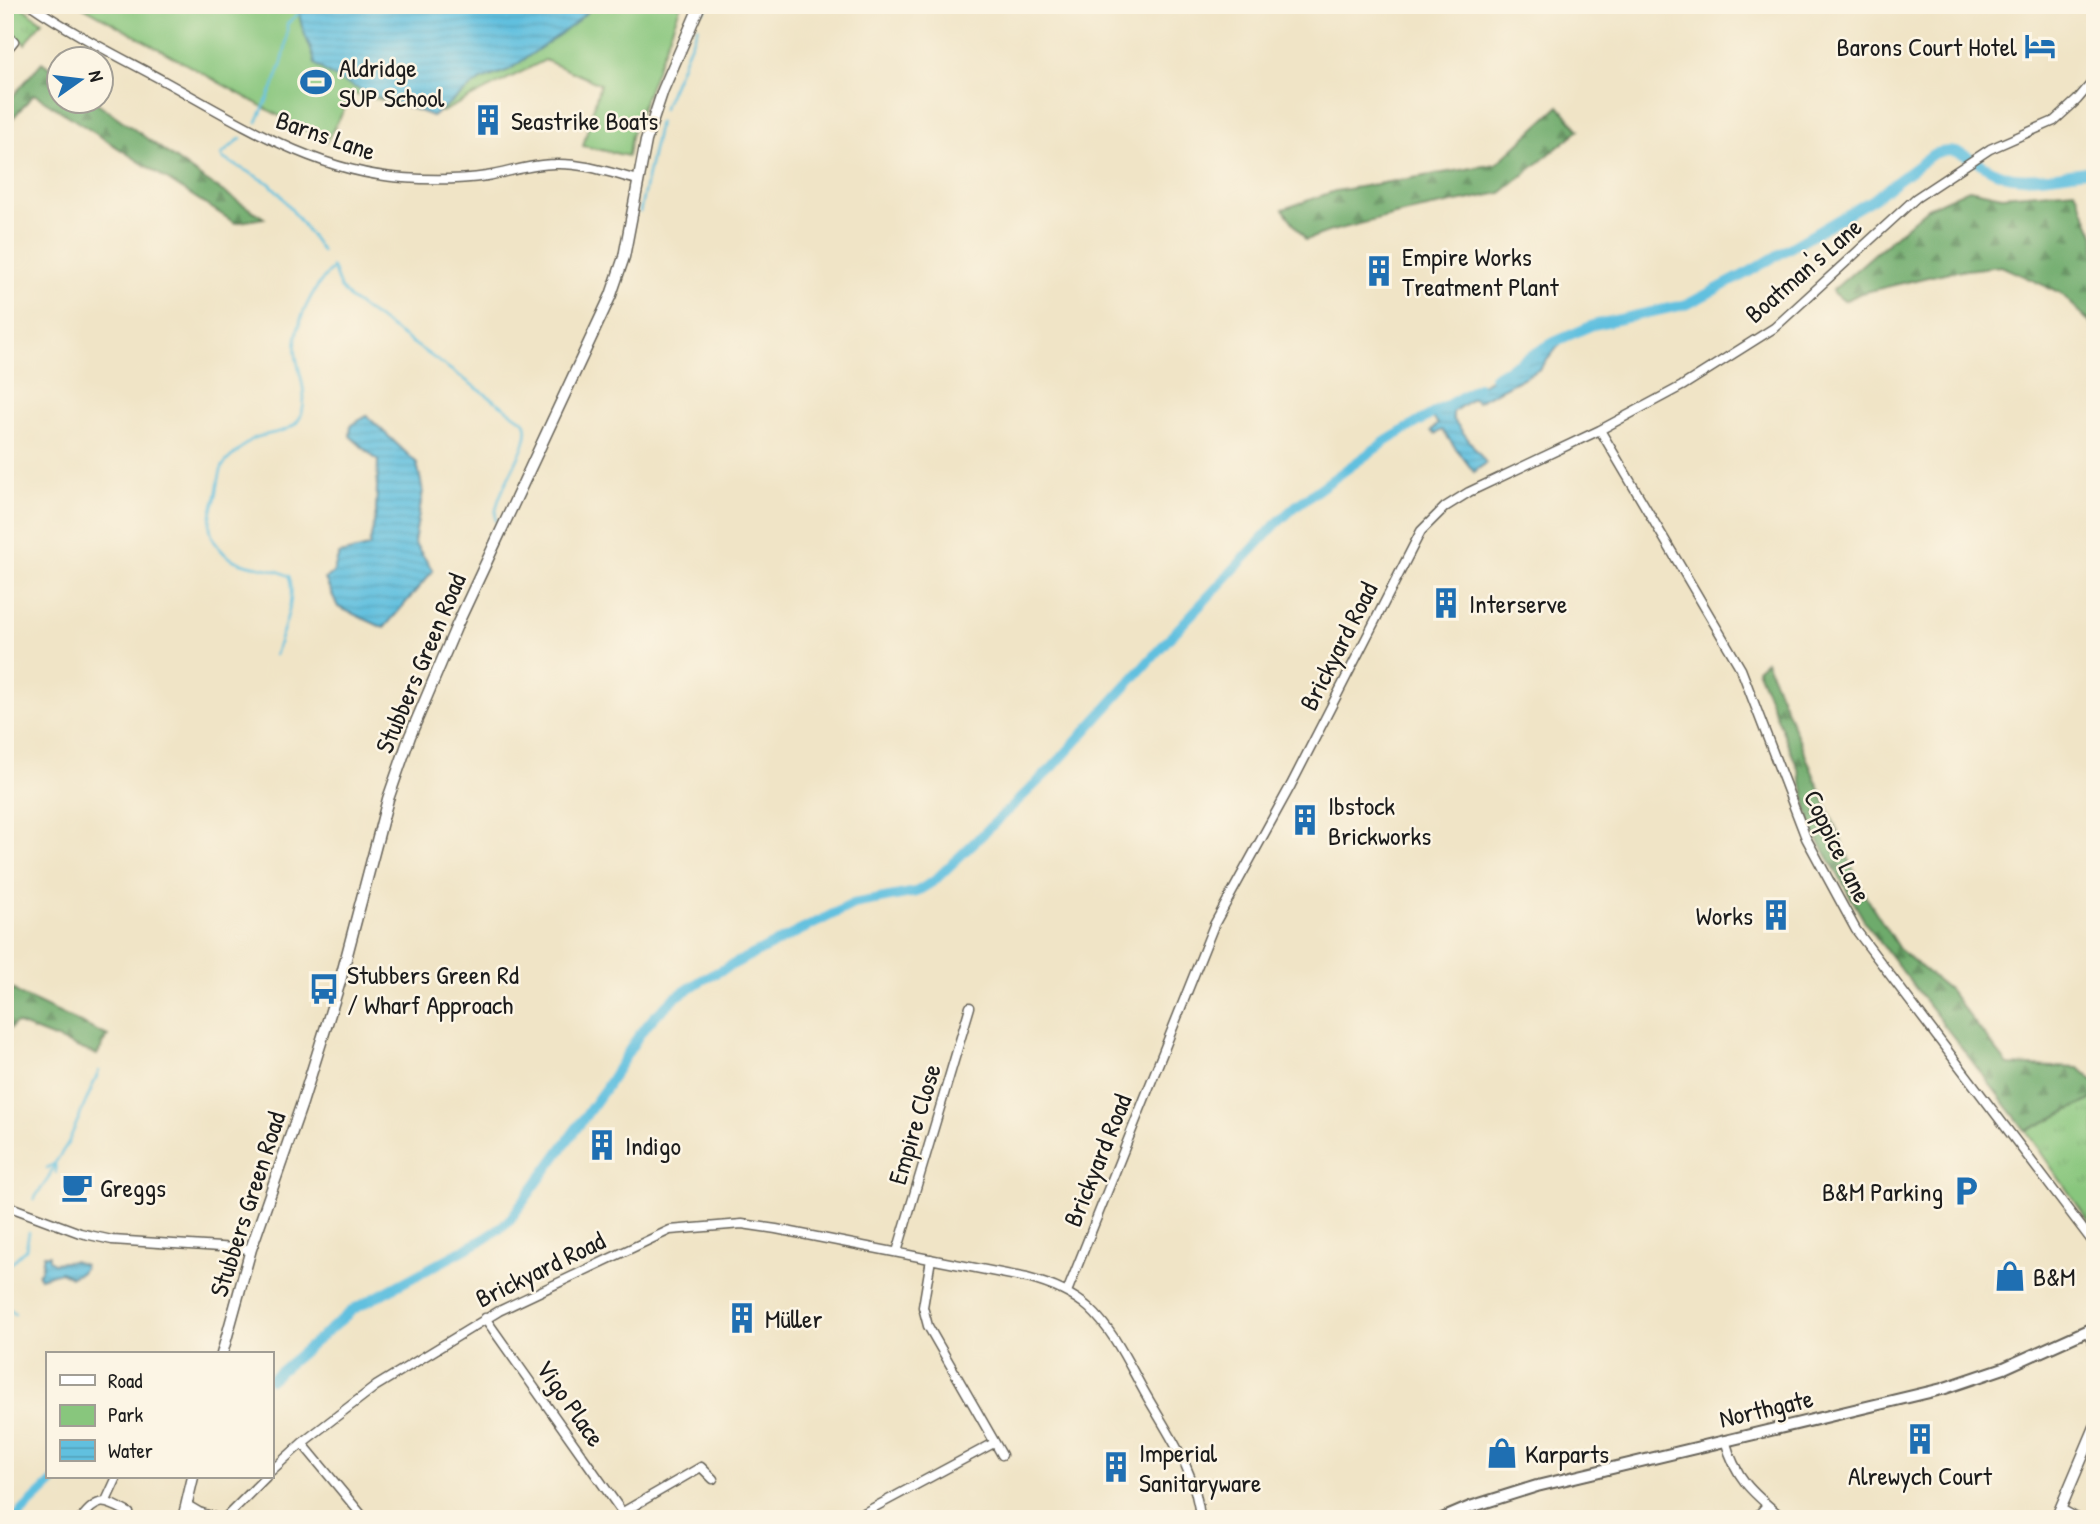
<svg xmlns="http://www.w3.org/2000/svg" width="2100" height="1524" viewBox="0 0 2100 1524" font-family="'Patrick Hand',sans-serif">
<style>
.grass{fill:url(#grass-tufts);stroke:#52714c;stroke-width:2}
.forest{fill:url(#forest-firs);stroke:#456444;stroke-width:2}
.park{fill:#88c67d;stroke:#52714c;stroke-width:2}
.water{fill:url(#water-rules);stroke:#3e6e7e;stroke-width:2}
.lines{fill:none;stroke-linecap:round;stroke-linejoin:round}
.stream{stroke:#61c0df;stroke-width:2.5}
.canal{stroke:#61c0df;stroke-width:10}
.minor-casing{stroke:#666258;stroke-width:11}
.tertiary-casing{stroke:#666258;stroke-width:13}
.secondary-casing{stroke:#666258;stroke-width:14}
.minor{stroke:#fff;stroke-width:8}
.tertiary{stroke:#fff;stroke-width:10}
.secondary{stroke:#fff;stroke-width:10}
.labels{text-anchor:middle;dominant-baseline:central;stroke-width:5;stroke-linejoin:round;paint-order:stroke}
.poi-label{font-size:26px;fill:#1c1c1c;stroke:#fcf5e5;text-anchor:start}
.street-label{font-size:26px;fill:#1c1c1c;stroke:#fcf5e5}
</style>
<defs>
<pattern id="grass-tufts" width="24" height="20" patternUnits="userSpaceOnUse" patternTransform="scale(1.75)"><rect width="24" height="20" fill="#88c67d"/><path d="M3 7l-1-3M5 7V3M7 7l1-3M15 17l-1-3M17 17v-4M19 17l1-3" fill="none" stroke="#75aa6b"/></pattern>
<pattern id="forest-firs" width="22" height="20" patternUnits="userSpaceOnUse" patternTransform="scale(1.75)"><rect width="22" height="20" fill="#6eab6c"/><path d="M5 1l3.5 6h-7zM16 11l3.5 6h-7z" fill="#5a8a58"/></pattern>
<pattern id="water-rules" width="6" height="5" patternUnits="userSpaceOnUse" patternTransform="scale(1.75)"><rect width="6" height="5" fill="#61c0df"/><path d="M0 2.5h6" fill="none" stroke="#54a4bf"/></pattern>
</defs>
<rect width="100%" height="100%" fill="#fcf5e5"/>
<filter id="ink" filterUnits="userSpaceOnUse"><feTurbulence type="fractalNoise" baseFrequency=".0143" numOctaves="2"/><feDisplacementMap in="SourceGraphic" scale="14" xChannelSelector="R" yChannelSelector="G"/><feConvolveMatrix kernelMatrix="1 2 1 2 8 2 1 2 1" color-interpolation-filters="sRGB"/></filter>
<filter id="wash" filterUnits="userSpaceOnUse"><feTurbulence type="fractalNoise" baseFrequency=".00686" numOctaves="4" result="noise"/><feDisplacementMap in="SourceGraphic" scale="28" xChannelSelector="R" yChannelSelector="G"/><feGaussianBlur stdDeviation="1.57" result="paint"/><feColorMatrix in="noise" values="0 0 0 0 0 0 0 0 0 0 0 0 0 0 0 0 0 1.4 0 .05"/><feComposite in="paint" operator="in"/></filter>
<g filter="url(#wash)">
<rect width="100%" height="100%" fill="#f0e4c6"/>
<path class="grass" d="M5,5H19L42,22L25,44L5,26Z
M2095,1098V1230L2026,1131Z"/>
<path class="forest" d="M42,62L59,75L60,102H96L202,178L264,218L235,223L34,94L5,127V105Z
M1559,106L1579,130L1501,193L1403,213L1328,232L1306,240L1283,209L1335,191L1496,164Z
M1969,189L2002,196L2075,190L2095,236V328L2061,293L2001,266L1949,272L1861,293L1844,301L1832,291L1927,208Z
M1766,661L1862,890L1899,949L1948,989L2008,1065L2079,1068L2095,1083V1098L2026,1131L1866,924L1812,829L1799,771L1757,669Z
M5,983L21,995L108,1036L97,1055L16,1023L5,1033Z"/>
<path class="park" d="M80,5H681L631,136L628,156L583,146L600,84L545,60L442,112L353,94L326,142Z"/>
<path class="water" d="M300,5H595L573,25L509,70L481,80L432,116C392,100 349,91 315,64C312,45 296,24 300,5Z
M1568,334L1540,369L1477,402L1473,398L1453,412V419L1486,463L1474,472L1442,430L1435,434L1431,431L1438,424L1431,415Z
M367,416L417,463L423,491L414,542L433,571L384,628L338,607L325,579L333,573L339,554L369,547L376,513L378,461L350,436L351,425Z
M44,1255H49V1260L54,1263L73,1261L84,1265V1268L80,1273L71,1277L60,1272L40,1278L38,1275L41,1270Z"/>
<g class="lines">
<path class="stream" d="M704,12L708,5
M663,109L698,27
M257,122C271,90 289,60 287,24L298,14
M241,138L221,155L224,159L269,183L280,194L322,251
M640,212L659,122
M333,268L340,287L350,299L525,422C536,444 490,495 496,521
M275,655C282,632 297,599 289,576C270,564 241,570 224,553C206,536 208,521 215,500C218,490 218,478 222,468C224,462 231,457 236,453C241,448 247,442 253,439C270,431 295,435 302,413C308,393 299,374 296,355C292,327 313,286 333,268L332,267
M47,1168L55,1163L56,1173
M34,1199L48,1179L55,1163L68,1143L99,1071
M5,1269L26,1249L29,1232
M10,1309L15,1314"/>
<path class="canal" d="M1494,377L1554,342L1593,325L1688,304L1749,272L1873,199L1933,154C1967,142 1981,173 2013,177C2039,180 2069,172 2095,170
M271,1379L354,1309L486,1238L509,1221L605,1089L639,1035L654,1017L676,997L702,980L853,904L916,892L934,881L1053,767L1165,643L1276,524L1297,505L1386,441L1478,387
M14,1519L58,1477"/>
</g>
</g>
<g filter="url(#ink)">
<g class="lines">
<defs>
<path id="minor" d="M31,5C73,34 120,57 164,81C240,123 315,172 403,178C431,180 460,180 487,176C510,172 532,164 555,164C583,163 611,173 638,180
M5,33L14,41L5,52
M1600,430L1741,669L1806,838L1856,930L2095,1245
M5,1205L80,1233L112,1240L251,1249
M897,1252L970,1007
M931,1259L923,1307L928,1326L1002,1455
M1067,1292L1214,925L1291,785L1421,531L1445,507L1469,492L1600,430L1682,386L1774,328L1916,198L1990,149L2054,121L2077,100L2095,79
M485,1318L627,1519
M1725,1440C1736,1480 1753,1493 1784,1519
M302,1443L365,1519
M271,1471L302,1443L376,1386L499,1311L670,1230L742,1224L776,1229L1027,1278C1050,1284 1071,1292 1089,1308C1114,1331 1128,1363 1145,1393C1167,1432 1197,1472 1200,1519
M106,1501L117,1477
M187,1505L199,1512L220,1519
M2061,1509L2079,1519
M623,1512L701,1467L713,1479
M860,1515L994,1443
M81,1519C99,1495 106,1501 129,1513L127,1519
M224,1519L266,1477
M1755,1519L1767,1505"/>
<path id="tertiary" d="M2088,1331L2095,1344
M222,1354L251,1249L302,1103L339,985L388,799L410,736L457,625L611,295L624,257L646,141L663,90L700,5
M183,1519L193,1477
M2056,1519L2095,1427"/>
<path id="secondary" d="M1442,1519L1470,1507L1537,1486L1942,1389L2004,1368L2095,1327"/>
</defs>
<use href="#minor" class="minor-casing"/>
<use href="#tertiary" class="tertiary-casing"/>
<use href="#secondary" class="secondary-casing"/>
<use href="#minor" class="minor"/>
<use href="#tertiary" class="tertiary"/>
<use href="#secondary" class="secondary"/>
</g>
</g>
<defs>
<symbol id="hotel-bare" viewBox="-9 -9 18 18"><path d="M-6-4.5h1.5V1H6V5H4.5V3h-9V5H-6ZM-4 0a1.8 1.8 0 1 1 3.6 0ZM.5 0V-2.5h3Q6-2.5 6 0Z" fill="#1f6fb2" stroke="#fcf5e5" stroke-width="2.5" paint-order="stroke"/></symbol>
<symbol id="stadium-bare" viewBox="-9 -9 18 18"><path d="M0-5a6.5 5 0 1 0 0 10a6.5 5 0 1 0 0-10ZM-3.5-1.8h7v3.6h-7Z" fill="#1f6fb2" stroke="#fcf5e5" stroke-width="2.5" paint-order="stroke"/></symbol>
<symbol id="building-bare" viewBox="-9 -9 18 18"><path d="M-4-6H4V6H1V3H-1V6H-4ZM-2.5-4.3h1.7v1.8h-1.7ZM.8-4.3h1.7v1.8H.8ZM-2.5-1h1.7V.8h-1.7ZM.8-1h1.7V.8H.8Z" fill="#1f6fb2" stroke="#fcf5e5" stroke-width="2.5" paint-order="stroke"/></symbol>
<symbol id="bus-bare" viewBox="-9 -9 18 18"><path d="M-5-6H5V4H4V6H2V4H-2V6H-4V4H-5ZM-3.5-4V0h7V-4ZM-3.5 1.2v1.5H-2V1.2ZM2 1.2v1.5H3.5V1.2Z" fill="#1f6fb2" stroke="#fcf5e5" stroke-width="2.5" paint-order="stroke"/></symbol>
<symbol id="cafe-bare" viewBox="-9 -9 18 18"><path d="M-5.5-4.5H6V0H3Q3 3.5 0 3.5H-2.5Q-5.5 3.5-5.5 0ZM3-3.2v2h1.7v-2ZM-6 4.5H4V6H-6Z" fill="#1f6fb2" stroke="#fcf5e5" stroke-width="2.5" paint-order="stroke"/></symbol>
<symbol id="parking-bare" viewBox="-9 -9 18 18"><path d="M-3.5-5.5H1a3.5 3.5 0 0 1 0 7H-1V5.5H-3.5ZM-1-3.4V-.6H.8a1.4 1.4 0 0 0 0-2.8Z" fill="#1f6fb2" stroke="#fcf5e5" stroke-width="2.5" paint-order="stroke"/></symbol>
<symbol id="shop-bare" viewBox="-9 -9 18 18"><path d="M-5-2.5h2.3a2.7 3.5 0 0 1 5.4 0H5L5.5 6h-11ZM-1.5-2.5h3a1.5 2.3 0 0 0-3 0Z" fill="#1f6fb2" stroke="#fcf5e5" stroke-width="2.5" paint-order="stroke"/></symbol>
</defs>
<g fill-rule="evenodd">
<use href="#hotel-bare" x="2018" y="24" width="44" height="44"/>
<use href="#stadium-bare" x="294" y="60" width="44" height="44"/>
<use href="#building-bare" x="466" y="98" width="44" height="44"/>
<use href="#building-bare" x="1357" y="249" width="44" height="44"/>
<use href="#building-bare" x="1424" y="581" width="44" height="44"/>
<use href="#building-bare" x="1283" y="798" width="44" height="44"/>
<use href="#building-bare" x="1754" y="893" width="44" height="44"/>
<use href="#bus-bare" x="302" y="967" width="44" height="44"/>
<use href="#building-bare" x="580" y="1123" width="44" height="44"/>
<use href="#cafe-bare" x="55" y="1165" width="44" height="44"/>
<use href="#parking-bare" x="1944" y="1169" width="44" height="44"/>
<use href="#shop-bare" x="1988" y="1254" width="44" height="44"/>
<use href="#building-bare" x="720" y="1296" width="44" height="44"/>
<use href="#building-bare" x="1898" y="1417" width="44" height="44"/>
<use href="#shop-bare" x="1480" y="1431" width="44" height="44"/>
<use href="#building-bare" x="1094" y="1445" width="44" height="44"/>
</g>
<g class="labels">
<g class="poi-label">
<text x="2017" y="46" text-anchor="end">Barons Court Hotel</text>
<text x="339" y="67">Aldridge<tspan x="339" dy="30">SUP School</tspan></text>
<text x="511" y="120">Seastrike Boats</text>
<text x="1402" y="256">Empire Works<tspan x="1402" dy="30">Treatment Plant</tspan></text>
<text x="1469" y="603">Interserve</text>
<text x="1328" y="805">Ibstock<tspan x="1328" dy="30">Brickworks</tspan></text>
<text x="1753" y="915" text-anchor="end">Works</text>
<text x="347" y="974">Stubbers Green Rd<tspan x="347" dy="30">/ Wharf Approach</tspan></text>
<text x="625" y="1145">Indigo</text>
<text x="100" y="1187">Greggs</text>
<text x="1943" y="1191" text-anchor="end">B&amp;M Parking</text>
<text x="2033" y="1276">B&amp;M</text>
<text x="765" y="1318">Müller</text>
<text x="1139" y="1452">Imperial<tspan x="1139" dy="30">Sanitaryware</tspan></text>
<text x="1525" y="1453">Karparts</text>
<text x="1920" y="1475" text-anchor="middle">Alrewych Court</text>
</g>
<g class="street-label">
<text transform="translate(326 135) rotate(19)">Barns Lane</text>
<text transform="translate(1803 270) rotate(-41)">Boatman's Lane</text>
<text transform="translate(1338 646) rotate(-63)">Brickyard Road</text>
<text transform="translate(420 663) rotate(-67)">Stubbers Green Road</text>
<text transform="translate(1838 846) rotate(64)">Coppice Lane</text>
<text transform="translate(914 1124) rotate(-73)">Empire Close</text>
<text transform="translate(1097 1160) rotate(-68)">Brickyard Road</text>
<text transform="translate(247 1204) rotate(-72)">Stubbers Green Road</text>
<text transform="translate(540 1269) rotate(-26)">Brickyard Road</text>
<text transform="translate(571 1403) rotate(55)">Vigo Place</text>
<text transform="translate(1766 1408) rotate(-13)">Northgate</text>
</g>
</g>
<rect width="2100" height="1524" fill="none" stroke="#fcf5e5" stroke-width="28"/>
<rect x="46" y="1352" width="228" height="126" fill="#fcf5e5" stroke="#a29e95" stroke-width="2"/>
<rect x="60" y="1375" width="35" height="10" fill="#ffffff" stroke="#a29e95" stroke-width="2"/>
<text x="108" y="1388" font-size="21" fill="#1c1c1c">Road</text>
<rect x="60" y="1405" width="35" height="21" fill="#88c67d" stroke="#a29e95" stroke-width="2"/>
<text x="108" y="1422" font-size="21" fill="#1c1c1c">Park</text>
<rect x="60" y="1440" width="35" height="21" fill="url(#water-rules)" stroke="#a29e95" stroke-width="2"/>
<text x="108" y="1458" font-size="21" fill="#1c1c1c">Water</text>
<g transform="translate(80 80) rotate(76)"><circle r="33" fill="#fcf5e5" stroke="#a29e95" stroke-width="2"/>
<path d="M0-5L12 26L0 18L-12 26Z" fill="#1f6fb2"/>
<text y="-10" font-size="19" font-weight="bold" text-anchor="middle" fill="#1c1c1c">N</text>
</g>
</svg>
